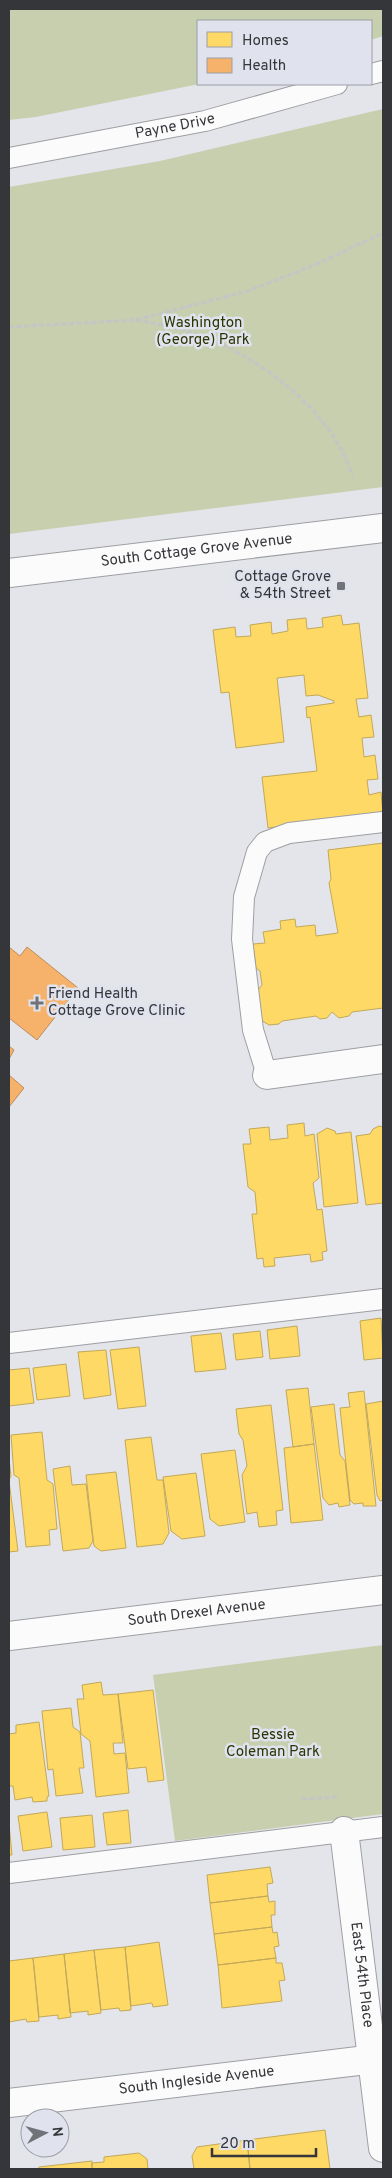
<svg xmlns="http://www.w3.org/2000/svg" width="392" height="2178" viewBox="0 0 392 2178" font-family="Overpass,sans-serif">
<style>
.green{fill:#c7cfae}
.homes{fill:#ffd966;stroke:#c2a859}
.health{fill:#f6b26b;stroke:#bc8d5c}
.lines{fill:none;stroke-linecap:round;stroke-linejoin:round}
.service-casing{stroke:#9e9fa2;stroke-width:22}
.minor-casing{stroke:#9e9fa2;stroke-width:30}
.secondary-casing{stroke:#9e9fa2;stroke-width:30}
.path{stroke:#c4c5c7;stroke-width:3;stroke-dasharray:5 2.5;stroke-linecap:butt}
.service{stroke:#fbfbfc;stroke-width:20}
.minor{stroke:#fbfbfc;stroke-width:28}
.secondary{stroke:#fbfbfc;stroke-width:28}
.poi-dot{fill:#727378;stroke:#e0e3ee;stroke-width:2}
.labels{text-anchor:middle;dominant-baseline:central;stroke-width:5;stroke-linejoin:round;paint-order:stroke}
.street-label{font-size:15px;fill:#35363a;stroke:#e0e3ee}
.park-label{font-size:15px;fill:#2c3400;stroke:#e0e3ee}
.poi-label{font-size:15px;fill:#35363a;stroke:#e0e3ee;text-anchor:end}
</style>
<rect width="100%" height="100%" fill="#e4e5ea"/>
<path class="green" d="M9,9H383V36L371,40V21H198L199,84L36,117L9,120Z
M383,109V487L9,534V187L160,161Z
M383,1645V1814L175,1841L153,1675Z"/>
<path class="homes" d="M341,615L343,625L359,623L368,698L356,699L359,717L371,715L374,737L362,738L364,757L375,755L378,779L367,780L369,795L381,792L383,814L268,828L262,777L317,771L310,717L307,718L306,707L334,703V701L318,695L306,696L304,675L277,678L284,742L236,748L229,692L221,693L213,630L235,627L236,637L251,636L250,625L271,622L272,634L288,631L287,620L306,618L307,629L323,627L322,618Z
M383,843V1008L352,1012L349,1016L339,1018L332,1012L327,1018L320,1019L316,1016L282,1021L279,1024L269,1025L261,1020L258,990L262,985L260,971L256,968L253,944L265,943L263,932L281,929L280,921L295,919L296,927L315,925L316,936L338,933L329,883L331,879L328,850Z
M304,1123L305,1136L314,1134L319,1178L313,1183L317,1210L322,1209L327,1251L322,1252L323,1260L311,1262L310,1254L274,1258L275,1266L264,1267L263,1258L257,1259L252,1214H257L255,1192L248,1187L243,1144H251L249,1129L269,1127L270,1140L288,1138L287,1125Z
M379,1126L383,1127V1203L366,1205L356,1136L370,1134L373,1129Z
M327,1128L335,1131L336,1134L351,1132L358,1203L324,1207L317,1134Z
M381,1318L383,1358L364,1360L360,1321Z
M297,1326L300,1356L270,1359L267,1330Z
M260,1331L263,1357L236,1360L233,1334Z
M221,1333L226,1369L195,1372L191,1336Z
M139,1347L146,1406L118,1409L110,1350Z
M106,1350L111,1395L84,1399L78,1352Z
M66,1364L70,1396L37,1400L33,1368Z
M29,1368L34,1403L9,1406V1370Z
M308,1388L314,1444L293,1447L286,1390Z
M364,1391L376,1506H363V1503L354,1504L350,1500L340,1408L350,1407L348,1393Z
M383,1401V1500L380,1501L377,1495L366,1404Z
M334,1404L340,1455L345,1461L350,1505L339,1507L338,1503L329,1505L323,1498L311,1407Z
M271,1405L283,1510L276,1511L277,1525L259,1527L257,1512L247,1514L242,1475L247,1466L243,1440L239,1434L236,1409Z
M42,1432L47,1480L53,1484L57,1529L49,1530L50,1545L26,1547L19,1478L14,1475L11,1435Z
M151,1437L157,1480H163L169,1533L163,1544L137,1547L125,1440Z
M314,1444L323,1520L291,1523L284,1448Z
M235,1450L245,1522L219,1526L210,1519L201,1454Z
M9,1459L11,1476L9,1480Z
M70,1466L72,1485L86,1484L93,1541L89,1548L63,1551L53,1469Z
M116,1472L126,1548L101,1551L94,1546L86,1475Z
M196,1473L205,1536L182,1539L171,1531L163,1477Z
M9,1481L18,1551L9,1552Z
M101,1682L103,1695L118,1694L123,1743H113L114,1754L125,1753L129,1793L96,1797L90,1741L81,1734L77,1699H84L82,1685Z
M153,1690L164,1780L148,1782L146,1767L128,1769L118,1694Z
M71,1708L73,1727L80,1732L84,1768H79L83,1793L56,1796L53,1769L48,1770L42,1711Z
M39,1722L49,1796L47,1797V1801L33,1802L32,1797L15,1800L13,1786H9V1734L16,1733V1725Z
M128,1810L131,1843L107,1845L103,1813Z
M47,1812L52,1847L23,1851L18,1816Z
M92,1815L95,1847L63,1850L60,1818Z
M9,1824L12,1855H9Z
M270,1867L273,1883L267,1884L268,1896L210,1903L207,1875Z
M268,1896L269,1902L275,1901V1915H271L272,1927L214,1934L210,1903Z
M272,1927L273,1933L277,1932L279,1946L274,1947L276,1958L218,1965L214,1934Z
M159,1942L168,2005L153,2007L152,2003L131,2006L125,1947Z
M125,1947L131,2010L120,2011L119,2008L101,2010L94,1950Z
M94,1950L101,2013L88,2015V2011L70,2013L64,1954Z
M64,1954L71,2017L58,2019V2015L39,2017L33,1958Z
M33,1958L39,2021L27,2022L26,2019L9,2022V1961Z
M276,1958V1963H282L285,1980L279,1981L282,2001L222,2008L218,1965Z
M325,2130L330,2169H250L247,2140Z
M247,2140L250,2169H194L192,2156L197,2147Z
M139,2153L147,2159L148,2169H92V2163L104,2162V2157Z
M92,2161V2169H38L39,2167Z"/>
<path class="health" d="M9,947L20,956L27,947L78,988L37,1040L9,1018Z
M9,1046L14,1050L9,1059Z
M9,1075L24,1088L9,1107Z"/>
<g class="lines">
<defs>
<g id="service">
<path d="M371,74L383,71"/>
<path id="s1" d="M9,158L205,121L337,84"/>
<path d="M267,1075L253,1030L242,939L244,897L257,852L265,842L289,833L383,822"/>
<path d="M9,1343L383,1299"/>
<path d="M9,1873L383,1827"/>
</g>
<g id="minor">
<path d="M267,1075L383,1059"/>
<path id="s2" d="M9,1636L383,1590"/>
<path id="s3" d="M344,1831L383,2148"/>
<path id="s4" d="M9,2103L383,2058"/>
</g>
<g id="secondary">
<path id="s5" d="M9,573L383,528"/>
</g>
</defs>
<use href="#service" class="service-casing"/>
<use href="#minor" class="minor-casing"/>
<use href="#secondary" class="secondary-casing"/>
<path class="path" d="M136,320C152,323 169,326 184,330C240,346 306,391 336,441C343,452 348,465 353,476
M9,327L135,320L248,291L317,264L383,233
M302,1799L337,1797"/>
<use href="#service" class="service"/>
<use href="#minor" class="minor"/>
<use href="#secondary" class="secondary"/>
</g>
<g class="poi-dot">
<rect x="336" y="581" width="10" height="10" rx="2.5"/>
<path d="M34.5 995.5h5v5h5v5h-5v5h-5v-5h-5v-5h5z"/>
</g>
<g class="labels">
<g class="street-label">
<text stroke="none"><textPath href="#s1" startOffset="169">Payne Drive</textPath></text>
<text stroke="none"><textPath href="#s5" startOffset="189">South Cottage Grove Avenue</textPath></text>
<text stroke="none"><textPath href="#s2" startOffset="189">South Drexel Avenue</textPath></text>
<text stroke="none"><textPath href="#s3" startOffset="145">East 54th Place</textPath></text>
<text stroke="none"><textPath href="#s4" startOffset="189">South Ingleside Avenue</textPath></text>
</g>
<g class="park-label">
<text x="203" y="323">Washington<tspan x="203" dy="17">(George) Park</tspan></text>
<text x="273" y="1735">Bessie<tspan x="273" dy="17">Coleman Park</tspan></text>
</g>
<g class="poi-label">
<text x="331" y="577">Cottage Grove<tspan x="331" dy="17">&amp; 54th Street</tspan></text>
<text x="48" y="994" text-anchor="start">Friend Health<tspan x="48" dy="17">Cottage Grove Clinic</tspan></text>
</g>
</g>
<rect width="392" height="2178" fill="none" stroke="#35363a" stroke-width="20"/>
<rect x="197" y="20" width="175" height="65" fill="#e0e3ee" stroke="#9c9ea6"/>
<rect x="207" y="32" width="25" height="15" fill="#ffd966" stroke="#9c9ea6"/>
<text x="242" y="45" font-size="15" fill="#35363a">Homes</text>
<rect x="207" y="58" width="25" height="15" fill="#f6b26b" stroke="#9c9ea6"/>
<text x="242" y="70" font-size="15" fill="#35363a">Health</text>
<g transform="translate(45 2133) rotate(84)"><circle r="24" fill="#e0e3ee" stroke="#9c9ea6"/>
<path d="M0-4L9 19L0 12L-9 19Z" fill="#727378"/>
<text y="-8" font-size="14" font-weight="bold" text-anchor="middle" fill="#35363a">N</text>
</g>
<path d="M212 2148v8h104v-8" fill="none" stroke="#35363a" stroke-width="2.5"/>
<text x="220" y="2148" font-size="15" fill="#35363a" stroke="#e0e3ee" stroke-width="4" paint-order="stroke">20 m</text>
</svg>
